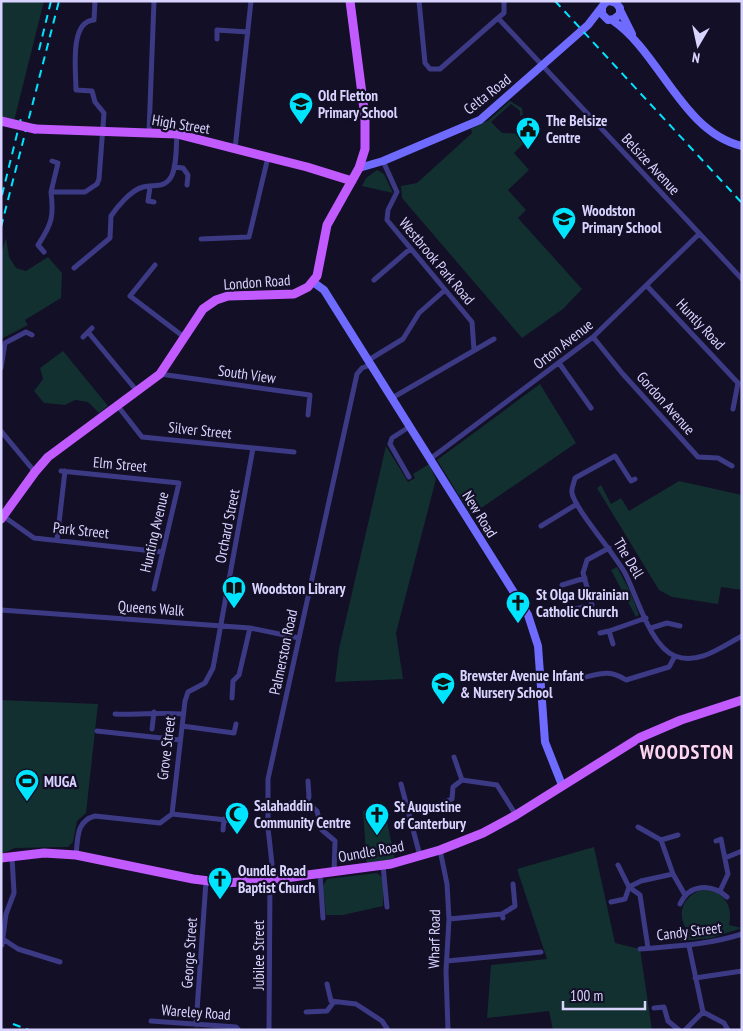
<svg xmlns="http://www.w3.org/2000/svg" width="743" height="1031" viewBox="0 0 743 1031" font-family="'PT Sans Narrow',sans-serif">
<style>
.green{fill:#12302f}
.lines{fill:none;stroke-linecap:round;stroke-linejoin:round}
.street{stroke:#3d3a85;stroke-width:5}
.secondary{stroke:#6f6bff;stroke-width:8}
.primary{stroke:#c25bff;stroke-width:9}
.rail{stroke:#00e5ff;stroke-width:2;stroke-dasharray:8 6;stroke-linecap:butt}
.primary-bridge{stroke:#c25bff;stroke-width:9}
.labels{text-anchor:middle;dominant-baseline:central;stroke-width:4.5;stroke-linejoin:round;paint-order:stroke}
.street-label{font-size:15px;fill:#d9d4ff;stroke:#130f26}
.poi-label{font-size:15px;font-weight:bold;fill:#d9d4ff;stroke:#130f26;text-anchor:start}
.district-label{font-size:20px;font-weight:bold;letter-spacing:1px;fill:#ffd6f0;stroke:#130f26}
</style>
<rect width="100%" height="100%" fill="#130f26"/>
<path class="green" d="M1,1H44L14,121L1,118Z
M510,101L522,108L523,115L520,116V111L511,104L491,122L502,133L528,134L530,137L514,153L529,170L508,190L526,210L518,218L582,289L563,309L522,338L402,198L401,186L417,183L472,133L471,129L489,120Z
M377,170L384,174L393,193L362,186L366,178Z
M6,238L9,257L16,268L26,271L48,257L62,273L61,298L25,320L28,325L1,339V254Z
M63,351L108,406L99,413L88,402L75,400L65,405L44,403L34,391L43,379L40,368Z
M540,384L576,443L471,515L437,460Z
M386,446L408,482L415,478L413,474L429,464L436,479L396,633L403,679L335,682L339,649Z
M679,481L742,495V590L721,587L718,604L672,597L659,590L597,488L601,485L611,504L621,498L629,511Z
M617,567L630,591L639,615L636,617L611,570Z
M1,700L98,704L86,813L77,821L73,842L68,847L15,848L1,854Z
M384,807L395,860L367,866L363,811Z
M594,847L615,943L640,949L652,1030H553L549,1011L487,1018L491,965L547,959L517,869Z
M377,873L383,878V906L343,915H326L323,886L327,879Z
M707,889C726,894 733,907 729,925L742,928L711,938L680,941L690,933C673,915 684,892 707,889Z"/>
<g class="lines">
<path class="street" d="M419,1L425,63L430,69H440L498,18L504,13V1
M498,18L742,279
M217,39V30L248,32
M149,132L154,1
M235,149L251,1
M52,161L58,163L51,192H85L97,184L99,179L104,113L95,102L92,91L76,90C76,72 69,21 94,20L95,1
M383,161L397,192L388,210L387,220L472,322L474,350
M174,167L183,168L188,175L187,185
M150,187L148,201L154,202
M201,239L249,237L268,157
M44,252L38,245C52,224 54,216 51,192
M155,265L130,296L184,337
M74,268L110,238L111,216C117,207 131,190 143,187C153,184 164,189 171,177C177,167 176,146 177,134
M374,280L410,249
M647,286L738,383L733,409
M88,332L137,391
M83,337L92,328
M593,337L622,373L698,457L718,458L732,466
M367,361L403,339L419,313L445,290
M559,363L591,408
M1,368L5,343L26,332L32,335
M160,374L310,395L308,415
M392,398L494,339
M117,405L142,437L294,452
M409,427L392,438L390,444L409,477
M1,431L35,472
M430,459L593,337L699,234
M61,471L179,483L154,589
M635,479L631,481L615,456L575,478C574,483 571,489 572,493C575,509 614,553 625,573C637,596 650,646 675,656C699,665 721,647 742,636
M3,516L34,538L162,552
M541,526L577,504
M57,540L65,471
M562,585L585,578
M575,609L592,605L583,573L587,560L609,548
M1,610L250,628L299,638
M651,628L667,623L680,626
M600,633L609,631
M613,644L609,631L646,618
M586,677C602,673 611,670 626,680L669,667L675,656
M232,698L233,681L239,675L250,628
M115,714C138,715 160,712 183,714
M182,726L234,733L236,724
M152,729L154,712
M97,731L180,740
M454,757L462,780L497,785L516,815
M401,784L420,856
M307,802L309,797L308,781
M291,803L307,802L317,811L322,830L335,841L334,872
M437,805L452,799L453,787L462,780
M172,814L244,822
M638,827L661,840L673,874L685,895
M223,830L224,819
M661,840L678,835
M716,841L721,839L728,874L720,891
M440,850L447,884L449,919L446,971L448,1030
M76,855C78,838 76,821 95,816L160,823L172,814L185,701L188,692L205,683L213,668L253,448
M725,858L742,851
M272,864L268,828V779L357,374L362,368L370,365
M383,865L387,907
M618,865L629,887L641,881L673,874
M320,874L323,918
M611,902L625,899L629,887L640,895L648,948
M680,904C689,884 711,883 727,897
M502,914L515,906L513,884
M449,919L502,914L503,918
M3,939L18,949L60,962
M2,945L6,914L14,893L12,857
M689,946L703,1012L724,1023L728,1030
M640,949C675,946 708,945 742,934
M447,961L541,952
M695,978L742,971
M327,984L331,1001L356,1004L382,1021L388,1030
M654,1008L664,1007L668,1021L679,1030
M306,1012L327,1011L333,1003
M151,1021L236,1027L238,1029
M196,1025L206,881
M269,1030L270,880
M685,1030L703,1012"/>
<path class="secondary" d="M620,10L632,34
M612,20C660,52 682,132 742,146
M359,168L383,161L480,120L588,25L605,3L609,1L616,3L620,8V14L614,19L608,20L602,14V9
M313,282L324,290L528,615L538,646L545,742L562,785"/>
<path class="primary" d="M35,129L177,134L307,167L352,181
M1,519L35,472L48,457L160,374L203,309L216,300L228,296L294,294L308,287L317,276L327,225L359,168L365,149V117L350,1
M1,858L44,853L76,855L193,879L225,883L270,880L391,864L440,850L483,833L516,815L639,738L681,720L742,700"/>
<path class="rail" d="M555,1L742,203
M39,50L51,1
M2,195L21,118
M1,227L59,1
M13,1024L29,1030"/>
<path class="primary-bridge" d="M1,121L35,129"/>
</g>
<defs>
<symbol id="school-pin" viewBox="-11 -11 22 30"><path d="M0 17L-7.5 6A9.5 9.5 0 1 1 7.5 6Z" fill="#00e5ff" stroke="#130f26"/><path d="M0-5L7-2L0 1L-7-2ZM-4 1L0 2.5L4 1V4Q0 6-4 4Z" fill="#111"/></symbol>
<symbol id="civic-pin" viewBox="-11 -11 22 30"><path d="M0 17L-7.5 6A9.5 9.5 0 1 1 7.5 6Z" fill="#00e5ff" stroke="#130f26"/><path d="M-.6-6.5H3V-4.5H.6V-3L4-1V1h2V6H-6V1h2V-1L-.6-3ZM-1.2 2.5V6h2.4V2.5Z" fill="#111"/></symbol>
<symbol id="library-pin" viewBox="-11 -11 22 30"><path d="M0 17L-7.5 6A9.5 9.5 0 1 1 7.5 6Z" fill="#00e5ff" stroke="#130f26"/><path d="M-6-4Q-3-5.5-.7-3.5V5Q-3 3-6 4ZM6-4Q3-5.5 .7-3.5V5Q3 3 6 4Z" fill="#111"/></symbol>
<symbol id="church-pin" viewBox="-11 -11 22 30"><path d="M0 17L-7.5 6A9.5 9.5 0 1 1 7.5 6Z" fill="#00e5ff" stroke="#130f26"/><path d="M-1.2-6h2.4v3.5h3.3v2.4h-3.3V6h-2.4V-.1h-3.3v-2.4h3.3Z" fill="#111"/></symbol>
<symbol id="stadium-pin" viewBox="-11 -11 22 30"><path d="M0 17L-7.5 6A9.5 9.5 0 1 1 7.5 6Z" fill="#00e5ff" stroke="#130f26"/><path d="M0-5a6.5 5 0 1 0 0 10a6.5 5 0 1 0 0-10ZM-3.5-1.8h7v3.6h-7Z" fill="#111"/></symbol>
<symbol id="mosque-pin" viewBox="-11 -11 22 30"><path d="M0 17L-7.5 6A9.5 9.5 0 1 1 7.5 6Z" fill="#00e5ff" stroke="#130f26"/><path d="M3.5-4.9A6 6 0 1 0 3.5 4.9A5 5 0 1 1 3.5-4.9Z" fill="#111"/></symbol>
</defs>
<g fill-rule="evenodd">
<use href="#school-pin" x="287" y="90" width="28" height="38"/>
<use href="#civic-pin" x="514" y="115" width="28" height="38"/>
<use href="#school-pin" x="550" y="205" width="28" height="38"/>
<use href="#library-pin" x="220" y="574" width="28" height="38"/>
<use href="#church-pin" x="504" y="589" width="28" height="38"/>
<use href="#school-pin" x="429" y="670" width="28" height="38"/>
<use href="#stadium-pin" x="13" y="767" width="28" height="38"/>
<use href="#mosque-pin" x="223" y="800" width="28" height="38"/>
<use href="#church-pin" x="363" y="801" width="28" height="38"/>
<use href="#church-pin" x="206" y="865" width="28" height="38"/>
</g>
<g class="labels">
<g class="street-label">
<text transform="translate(487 94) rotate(-38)">Celta Road</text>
<text transform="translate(181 124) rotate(9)">High Street</text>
<text transform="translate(651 164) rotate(47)">Belsize Avenue</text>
<text transform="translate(437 261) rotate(50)">Westbrook Park Road</text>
<text transform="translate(257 282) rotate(-4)">London Road</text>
<text transform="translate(701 324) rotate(47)">Huntly Road</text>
<text transform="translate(563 344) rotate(-38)">Orton Avenue</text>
<text transform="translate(247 374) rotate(8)">South View</text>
<text transform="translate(666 403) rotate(48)">Gordon Avenue</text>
<text transform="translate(200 430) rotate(6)">Silver Street</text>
<text transform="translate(120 464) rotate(5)">Elm Street</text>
<text transform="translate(480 514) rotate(58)">New Road</text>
<text transform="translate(227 526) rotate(-79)">Orchard Street</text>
<text transform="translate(81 530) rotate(6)">Park Street</text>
<text transform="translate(154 532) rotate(-77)">Hunting Avenue</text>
<text transform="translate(629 558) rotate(59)">The Dell</text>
<text transform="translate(151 608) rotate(4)">Queens Walk</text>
<text transform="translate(283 652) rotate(-78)">Palmerston Road</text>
<text transform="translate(166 748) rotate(-83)">Grove Street</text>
<text transform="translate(371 851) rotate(-10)">Oundle Road</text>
<text transform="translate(689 931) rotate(-7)">Candy Street</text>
<text transform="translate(434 939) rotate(-89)">Wharf Road</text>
<text transform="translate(189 953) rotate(-86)">George Street</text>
<text transform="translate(258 955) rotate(-90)">Jubilee Street</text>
<text transform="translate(196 1012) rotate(4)">Wareley Road</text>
</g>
<g class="poi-label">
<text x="318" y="95">Old Fletton<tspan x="318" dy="17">Primary School</tspan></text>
<text x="546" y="120">The Belsize<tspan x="546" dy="17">Centre</tspan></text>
<text x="582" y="210">Woodston<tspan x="582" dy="17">Primary School</tspan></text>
<text x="252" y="588">Woodston Library</text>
<text x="536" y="594">St Olga Ukrainian<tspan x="536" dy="17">Catholic Church</tspan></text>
<text x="460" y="675">Brewster Avenue Infant<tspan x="460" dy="17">&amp; Nursery School</tspan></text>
<text x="44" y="781">MUGA</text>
<text x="254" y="805">Salahaddin<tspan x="254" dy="17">Community Centre</tspan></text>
<text x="394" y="806">St Augustine<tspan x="394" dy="17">of Canterbury</tspan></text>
<text x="238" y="870">Oundle Road<tspan x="238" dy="17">Baptist Church</tspan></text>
</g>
<g class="district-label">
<text x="687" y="752">WOODSTON</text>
</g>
</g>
<rect width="743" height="1031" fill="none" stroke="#d9d4ff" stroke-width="5"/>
<g transform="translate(698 45) rotate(189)" stroke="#130f26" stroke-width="4" paint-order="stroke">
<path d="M0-4L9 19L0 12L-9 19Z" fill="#d9d4ff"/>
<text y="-8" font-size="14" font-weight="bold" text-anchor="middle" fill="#d9d4ff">N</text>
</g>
<path d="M563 1001v8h82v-8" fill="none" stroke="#d9d4ff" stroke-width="2.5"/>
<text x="570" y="1001" font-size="15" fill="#d9d4ff" stroke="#130f26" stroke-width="4" paint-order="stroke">100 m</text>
</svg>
